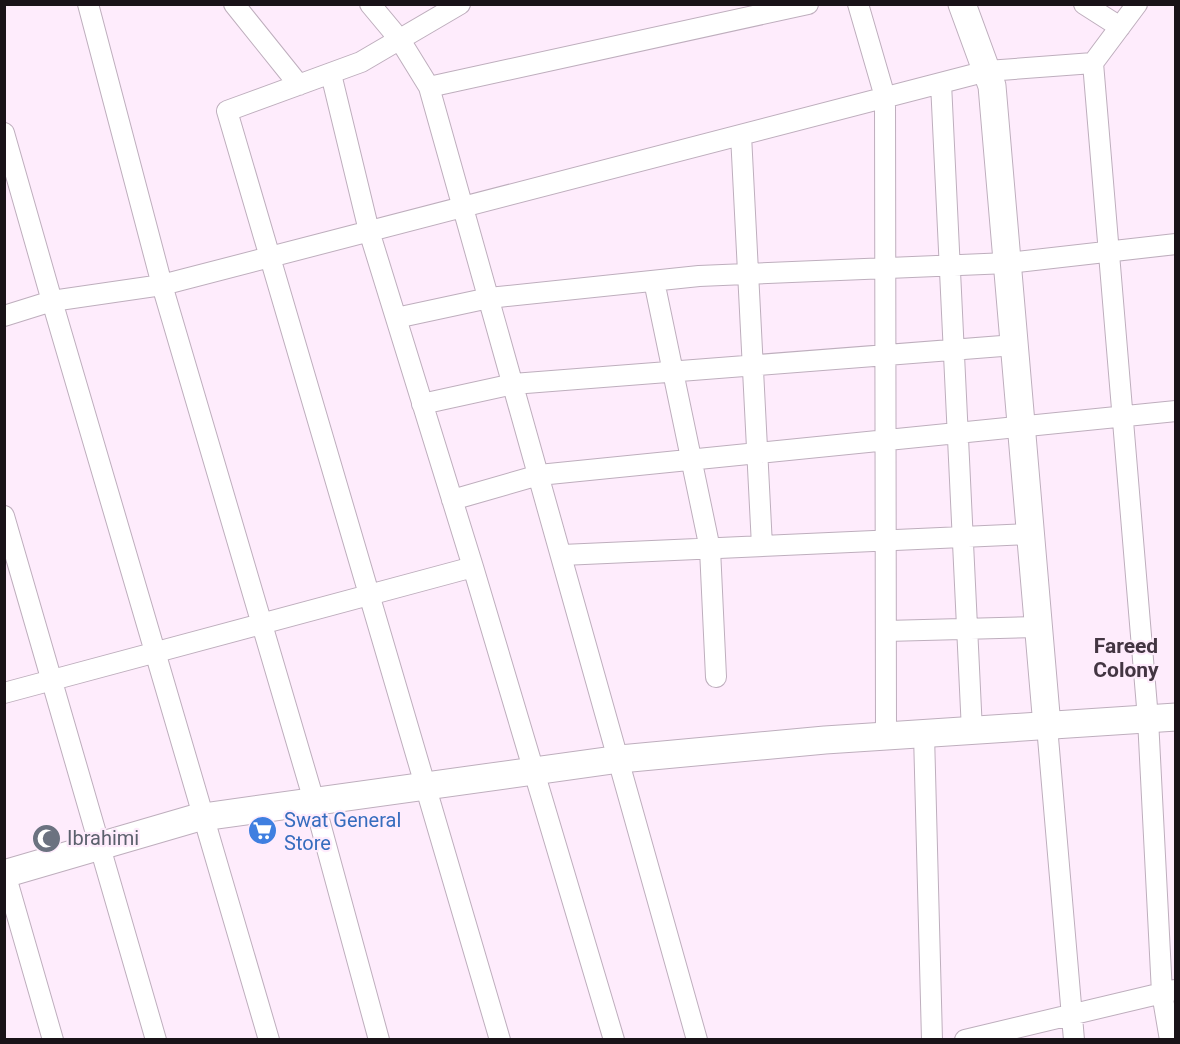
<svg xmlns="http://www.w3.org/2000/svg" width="1180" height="1044" viewBox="0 0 1180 1044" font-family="Roboto,sans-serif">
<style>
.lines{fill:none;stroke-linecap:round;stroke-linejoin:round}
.street-casing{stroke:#beaebd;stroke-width:22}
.secondary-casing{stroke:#beaebd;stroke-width:29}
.street{stroke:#fff;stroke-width:20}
.secondary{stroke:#fff;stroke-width:27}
.labels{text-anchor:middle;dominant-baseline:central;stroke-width:4.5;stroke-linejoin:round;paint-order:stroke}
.shop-label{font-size:20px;fill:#366cbe;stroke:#feecfc;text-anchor:start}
.worship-label{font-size:20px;fill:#5b616d;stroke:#feecfc;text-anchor:start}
.neighbourhood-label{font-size:21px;font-weight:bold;fill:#433542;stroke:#feecfc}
</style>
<rect width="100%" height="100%" fill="#feecfc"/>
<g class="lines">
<defs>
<path id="street" d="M88,4L162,285L314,801L379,1040
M234,4L299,85
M370,4L400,40L429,87L697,1040
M460,4L361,62L227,111L500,1040
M858,4L885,97L886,736
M1084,4L1120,27
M1137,4L1093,63L1148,719L1162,993L1170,1040
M331,74L369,231L473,567L614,1040
M941,83L972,731
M429,87L808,4
M4,133L52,301L269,1040
M741,135L762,546
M654,281L710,549L716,677
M4,316L52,301L162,285L987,71L1093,63
M396,318L489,298L699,276L1008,263L1176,244
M422,404L513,384L1015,345
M452,500L539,475L1176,411
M4,516L156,1040
M562,555L1031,534
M886,631L1039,627
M4,693L473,567
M1047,726L1074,1040
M924,734L932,1040
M4,870L53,1040
M965,1040L1175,990"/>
<path id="secondary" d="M962,4L992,86L1047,726
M4,874L196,818L620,759L825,740L1176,717"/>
</defs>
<use href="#street" class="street-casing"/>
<use href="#secondary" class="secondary-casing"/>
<use href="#street" class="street"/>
<use href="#secondary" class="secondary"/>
</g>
<defs>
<symbol id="supermarket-disc" viewBox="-11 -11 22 22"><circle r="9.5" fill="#3f7fe0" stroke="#feecfc"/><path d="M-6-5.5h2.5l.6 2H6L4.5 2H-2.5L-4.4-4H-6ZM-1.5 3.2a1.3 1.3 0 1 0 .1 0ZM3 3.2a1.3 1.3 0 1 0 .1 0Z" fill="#fff"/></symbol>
<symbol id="mosque-disc" viewBox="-11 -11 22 22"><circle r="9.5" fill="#6b7280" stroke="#feecfc"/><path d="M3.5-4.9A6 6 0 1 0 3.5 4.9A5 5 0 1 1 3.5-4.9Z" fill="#fff"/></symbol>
</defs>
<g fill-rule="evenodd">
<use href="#supermarket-disc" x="246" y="814" width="33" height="33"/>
<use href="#mosque-disc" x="30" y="822" width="33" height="33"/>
</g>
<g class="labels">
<g class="shop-label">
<text x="284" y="820">Swat General<tspan x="284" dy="23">Store</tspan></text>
</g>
<g class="worship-label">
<text x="67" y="838">Ibrahimi</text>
</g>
<g class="neighbourhood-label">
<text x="1126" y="646">Fareed<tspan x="1126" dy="24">Colony</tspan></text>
</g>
</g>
<rect width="1180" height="1044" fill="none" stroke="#191318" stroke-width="12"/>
</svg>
